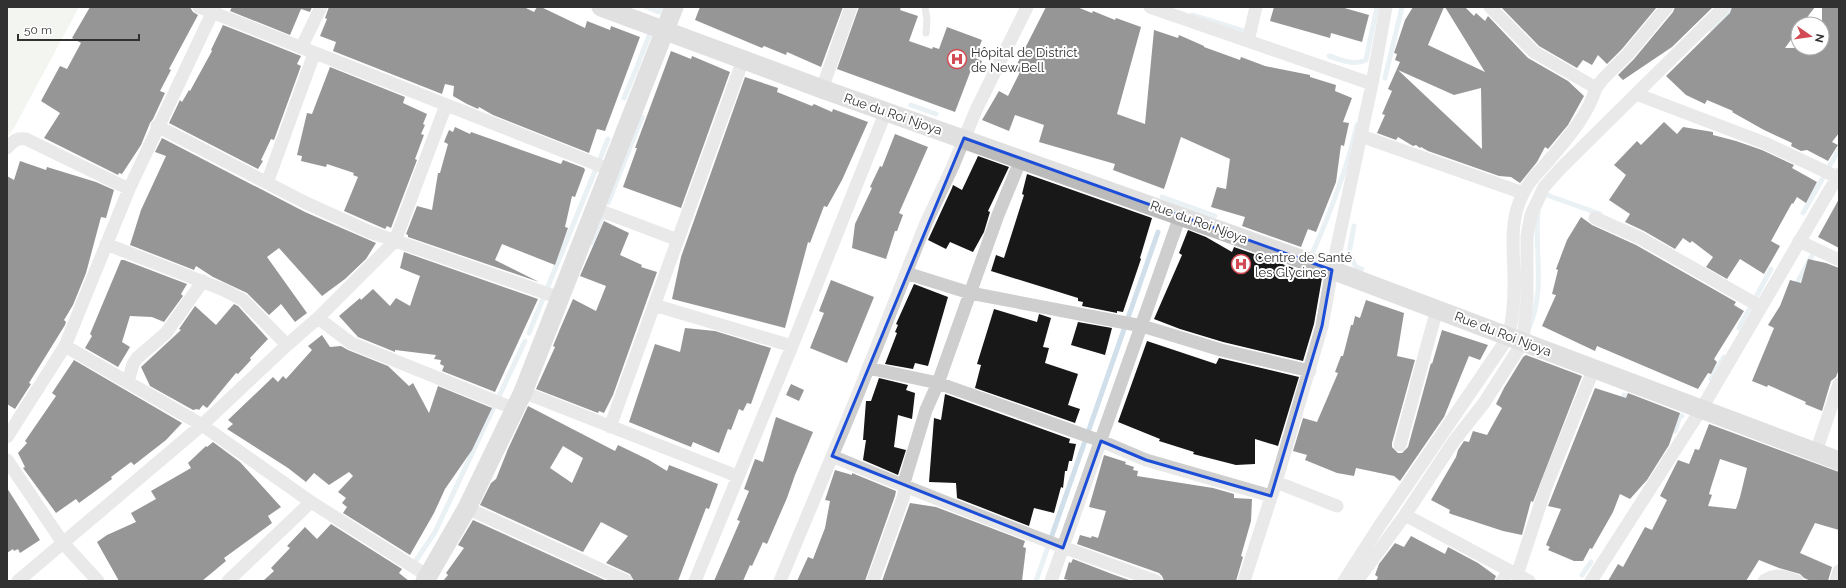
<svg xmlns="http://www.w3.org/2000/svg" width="1846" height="588" viewBox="0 0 1846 588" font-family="Raleway,sans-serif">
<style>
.green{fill:#e4e9de}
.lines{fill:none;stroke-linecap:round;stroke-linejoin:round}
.stream{stroke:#d0dfe9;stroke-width:5}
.building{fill:#181818;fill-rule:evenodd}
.lane{stroke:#cecece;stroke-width:7}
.street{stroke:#cecece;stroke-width:13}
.secondary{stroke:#bbb;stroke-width:19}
.marked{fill:none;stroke:#1d4ed8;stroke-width:3;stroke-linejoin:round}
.labels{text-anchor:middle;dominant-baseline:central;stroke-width:4;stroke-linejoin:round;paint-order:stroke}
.poi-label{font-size:13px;fill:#313131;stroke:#fff;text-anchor:start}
.street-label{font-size:13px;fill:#313131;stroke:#fff}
</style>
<rect width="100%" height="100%" fill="#fff"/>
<path class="green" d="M7,7H79L14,128L7,137Z"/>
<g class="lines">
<path class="stream" d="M646,7L659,12L661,7
M1192,15L1247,32
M1711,29L1735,7
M1329,56C1342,60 1354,66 1366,60L1377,7
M638,64L649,36
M1385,78L1402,7
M624,98L637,67
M911,105L936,114
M598,164L608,139
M1830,165L1839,150
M1544,194L1600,214
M1162,197L1215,216
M608,203L642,117
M1803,213L1824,176
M1354,226L1349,253L1356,267L1362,269
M591,243L602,218
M1313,252C1331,211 1347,169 1357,125
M1794,288L1813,254
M1757,295L1771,269
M1529,328C1546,289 1534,252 1538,212
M1739,328L1752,305
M529,333L595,171
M1711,379L1724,357
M1624,395L1633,398
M1673,413L1682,416H1680L1675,431
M415,562L435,532L525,341
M1582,575L1591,562
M1036,581L1158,232"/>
</g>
<path class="building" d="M90,7H190L193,12L198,15L169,69L171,70L160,91L165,93L153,119L150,123L141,145L122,174L119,173L118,175L44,138L60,113L41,101L60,66L67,69L81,43L72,38Z
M232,7H312L310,12L301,9L290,35L230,11Z
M329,7H524L534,12L537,7H541L585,28L587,21L610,30L611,26L640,37L605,131L597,129L589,153L493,115L479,107L478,109L467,104L453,96L454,86L445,84L442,94L333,51L336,42L320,36L327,19L325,18Z
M700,7H843L821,67L787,52L786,55L764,46L762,48L695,20Z
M859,7H901L900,10L918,16L909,41L932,49L933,47L939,49L947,27L982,40L975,58L982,61L977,73L971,70L955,112L837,69Z
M1046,7H1077L1092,13L1093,11L1115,20L1116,18L1141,27L1117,114L1145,124L1154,30L1178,38L1179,35L1204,46V47L1240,60L1241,57L1265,66L1310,75V77L1336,85L1335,91L1352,98L1343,122L1349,123L1344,146L1341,145L1336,182L1316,232L1308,229L1301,247L1242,226L1245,217L1211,207L1217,187L1226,189L1230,159L1181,137L1164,189L1113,170L1115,164L1039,142L1044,125L1015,115L1009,131L982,120L999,91L1008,96L1020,72L1014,70Z
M1274,7H1341L1369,15L1362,42L1331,33L1330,38L1270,21Z
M1413,7H1444L1428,45L1485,72L1445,7H1465L1474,16L1476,13L1485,21L1488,16L1528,58L1568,81L1584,96L1568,125L1548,149L1545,147L1537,162L1520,183L1511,177L1499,176L1428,151L1421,147L1420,148L1416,145L1413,146L1398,137L1396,140L1377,133L1385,115L1382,114L1392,91L1388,89L1400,62L1395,60L1397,54L1394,53L1405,20ZM1398,70L1454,95L1481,88L1482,149Z
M1501,7H1657L1622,49L1607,64L1598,55L1592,65L1583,60L1577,68L1539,46Z
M1675,7H1713L1672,47L1623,80L1618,75L1634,59L1673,12Z
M1732,7H1815L1802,24H1798V30L1785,48H1822V7H1839V133L1832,142L1838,145L1828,161L1807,150L1801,151L1791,146L1792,143L1764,130L1732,112L1733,111L1707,100L1705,104L1686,95L1666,76L1730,13Z
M223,25L301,56L297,64L301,66L274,140L271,139L261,160L263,161L258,169L169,123L180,100L182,102L189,90L190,91L212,51L211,50Z
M671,51L691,59L692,56L730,72L681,208L623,187L637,148H635Z
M330,67L405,97L403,103L427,114L423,124L425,125L421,134L424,135L415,159L417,160L391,228L387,226L385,229L344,211L358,177L353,175L354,173L327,164L326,167L301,161L302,156L297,155L307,113L312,114Z
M745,77L778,88L777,92L812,106L814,104L832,112L833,109L868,122L842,180L827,207L824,206L810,243L808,242L785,328L672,299L681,257Z
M1664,122L1677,134L1683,127L1713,132V135L1736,141L1762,150L1794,165L1792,168L1817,182L1806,203L1797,197L1793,204L1792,203L1771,241L1780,246L1764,274L1740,259L1727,279L1706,267L1713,257L1692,241L1690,243L1683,238L1675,249L1644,231L1625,222L1630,214L1609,200L1626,175L1614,165L1637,141L1641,145Z
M455,127L470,134L471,132L561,164L563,160L584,168L585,170L575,197L572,196L565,227L568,228L555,265L502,244L495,260L539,282L408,237V235L406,234L417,206L432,210L438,173H440L448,144L444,142L449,130L453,132Z
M895,134L928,147L899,213L903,215L897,231H895L886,259L852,248L855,224L872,188L870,187L880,166L882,167Z
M162,138L305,212L376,243L366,259L345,279L322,296L279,248L267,257L307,313L295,322L281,304L269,315L247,293L213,277L196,266L194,270L130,245L141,210L166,156L155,152Z
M978,156L1009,167L988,211L990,212L984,232L973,252L950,242L946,249L928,240L952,188L953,185L962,190Z
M20,161L46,170L47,167L96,182L114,190L106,218L101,217L86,273L73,305L64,320L66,322L65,325L29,383L31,384L15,409L7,404V176L14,180Z
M1027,174L1152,218L1140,258L1141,259L1123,312L1117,311V313L1082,306L1083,302L1078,301V298L991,271L996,255L1004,258L1024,195L1022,194Z
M1839,199V248L1818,237Z
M1581,217L1592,225L1636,245L1736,302L1734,305L1744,311L1714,359L1717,362L1711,374L1708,373L1698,389L1597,346L1595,351L1542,326L1556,295L1552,294L1558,270L1556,269L1567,240Z
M604,221L629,233L620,255L642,265L641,267L657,272L613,395L604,413L599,411L598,413L536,389L555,347L553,346L560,329L573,299L596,311L606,286L580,276Z
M1188,230L1206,237L1232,252L1234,247L1322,278L1314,324L1303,361L1223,342L1180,329L1154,319L1182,255L1179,253Z
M404,252L538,299L495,392L442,371L444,366L440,364L441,360L434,359L436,355L395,350V352L358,337L339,316L360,298L361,300L373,289L390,306L396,298L410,306L420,276L400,268Z
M1808,259L1826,263L1839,268V369L1836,377L1831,381L1822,411L1805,404L1806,402L1768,385L1767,387L1752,381L1774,328L1768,325L1780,306L1790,280L1801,283Z
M121,260H124L187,284L181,294L183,296L164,322L152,317L130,316L122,342L130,347L118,367L85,348L92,336L90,334Z
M831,280L874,297L847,363L810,348L824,313L819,311Z
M914,284L948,297L928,366L915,363L913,369L885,364L897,333L895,332L898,325L896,324Z
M1366,300L1404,313L1397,356L1415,360L1392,443V447L1398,453H1402L1408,447L1431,363L1432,364L1442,330L1488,345L1480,360L1469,356L1444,417L1400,481L1394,476L1356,468L1354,476L1337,473L1305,460L1307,455L1293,451L1303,418L1317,422L1338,373L1335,372L1341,356H1343L1351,325H1353L1355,316L1360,318Z
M234,304L238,306L268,339L250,358L251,360L238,374L236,373L207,408L203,405L199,410L197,409L193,410L150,386L141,367L181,330L179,329L195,306L216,325Z
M994,309L1037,322L1039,314L1051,318L1043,347L1049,348L1045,363L1078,374L1068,405L1080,409L1075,423L975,388L981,365L977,364Z
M1078,322L1112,328L1105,355L1071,345Z
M685,328L715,331L771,348L751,404L747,403L743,411L739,409L731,430L728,429L719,453L693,442L691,447L629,422L655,344L680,352Z
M322,335L330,347L341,346L348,350L388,366L409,386L413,383L429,413L438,386L492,408L472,450L445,489L434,513L410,555L343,513L347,507L342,503L346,498L338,492L353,476L349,472L329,485L314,473L306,482L288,468L227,429L233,424L228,420L273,377L278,382L283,376L286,379L312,350L308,346Z
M1147,341L1216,364L1219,358L1299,377L1278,446L1255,439V464L1236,465L1193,454L1194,452L1159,441L1160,439L1118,422Z
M1526,355L1582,376L1533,502L1531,501L1522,535L1503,531L1451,514L1449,513L1450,510L1431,500L1456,457L1458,450L1464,441L1469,442L1473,431L1487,435L1502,408L1496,404L1504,388L1523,357Z
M74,360L182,423L166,440L134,465L131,462L111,477L112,479L79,503L76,499L56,513L23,468L25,467L18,453L27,443L25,441L56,396L52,393Z
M879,378L908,385L906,390L915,393L912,419L898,415L894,447L906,450L898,475L863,460L866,440H863L866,401H871Z
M791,384L804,390L799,401L786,395Z
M1595,388L1626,398L1628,393L1680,413L1669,445L1647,480L1630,499L1620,494L1613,512L1592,549L1590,548L1583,561H1574L1548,550L1550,547L1546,545L1561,509L1548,506Z
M945,394L1070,439L1069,443L1076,444L1072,461H1069L1067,471H1065L1063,488L1061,487L1054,513L1034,508L1029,526L957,498L956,483L929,482L934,418L941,420Z
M528,406L615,451L618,445L649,460L667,471L669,465L718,484L709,509L706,508L678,581H634L630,574L606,563L628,536L601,522L583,552L480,505L491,483L496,479L508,449ZM563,446L583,458L572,483L550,468Z
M776,417L813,432L795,475L787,498L767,544L763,542L752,566L750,565L743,581H714L740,521L737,520L749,491L744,489L755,459L763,462Z
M1709,424L1839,472V530L1815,523L1800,553L1832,567L1828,581H1811L1804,578L1800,574L1779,568L1759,560L1746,581H1608L1618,564L1623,567L1645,527L1652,530L1667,500L1660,496L1678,460L1689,464L1695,449L1699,450ZM1720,459L1747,468L1740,497L1736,509L1708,506L1712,495L1709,494L1712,484Z
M213,442L240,462L281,507L268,516L272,523L224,558L226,561L202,581H119L97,542L107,535L136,522L131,513L156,499L151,491L191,468L188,463L206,446L207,447Z
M1104,455L1126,462L1125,464L1134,467L1133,470L1138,471L1137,476L1213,488L1234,494V498L1252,499L1251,521L1241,556L1243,557L1236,581H1164L1162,576L1159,573L1077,544L1080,535L1091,538L1092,536L1098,538L1106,511L1089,507Z
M835,470L852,475V473L896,491L895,496L865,581H797L808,557L813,559L825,528L830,501L825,500Z
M7,488L40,540L20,553L18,549L14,551L13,549L7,553Z
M910,503L936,507L1025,541L1023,547L1026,548L1022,581H882Z
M473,520L607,581H443L448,575L446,573L464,548L458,545Z
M331,524L402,569L399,573L409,581H263L274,571L271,568L290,548L287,546L305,527L317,539Z
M1411,536L1445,554L1448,547L1478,563L1496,576L1494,581H1376L1378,577L1375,575L1379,564L1395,543L1404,547Z
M1073,559L1112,574L1132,581H1072L1064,579L1069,562L1071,563Z"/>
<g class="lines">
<path class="lane" d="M925,7L927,20L926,33"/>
<path class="street" d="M199,7L611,170
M1150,7L1372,84
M1490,7L1534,52L1596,88L1603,79L1628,54L1667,7
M1248,41L1256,7
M301,48L321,7
M822,89L851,7
M1636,94L1765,143L1837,177
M157,126L304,202L370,232L560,298
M1361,136L1523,193
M7,148C13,141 16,138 26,139L129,189
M267,183L314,54
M596,209L678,240
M1595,218L1640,238L1761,307
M1799,241L1839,260
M106,244L224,290L243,300L287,345
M906,273L970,293L1142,326L1221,350L1310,371
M654,305L792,346
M318,318L351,343L515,409
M65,346L202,425L311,502L428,576
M868,368L938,383L1101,441L1146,460L1271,496
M128,382L133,364L137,358L166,333L203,281
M523,392L737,476
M610,427L743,60
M7,437L65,346L129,189L215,7
M1400,445L1437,309
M1816,452L1839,384
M832,456C939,501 1047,542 1156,581
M7,460L63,543L98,581
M1276,482L1337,506
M467,508L626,581
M1405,515L1529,581
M1517,575L1547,484L1594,368
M18,581L202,425L287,345L318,318L395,241L446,105
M228,581L311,502
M695,581L792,346L886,111
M780,581L856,399L926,223L953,166L976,110L1027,7
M873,581L903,498L905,489L903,486L926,410L938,383L998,215L1021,159
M1051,581L1180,216
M1244,581L1276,482L1322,326L1332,270L1372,84L1386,7
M1344,581L1380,525L1509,336C1512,320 1514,305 1514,288C1515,257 1508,227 1521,198C1526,186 1535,175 1544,166C1564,142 1587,118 1596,88
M1357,581L1405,515L1454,441L1484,403L1523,342L1527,299V236L1531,215L1544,187L1561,168L1724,7
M1502,581L1509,571
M1591,581L1702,408L1839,174
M1764,581C1776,573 1784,576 1797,581
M1836,581L1839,571"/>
<path class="secondary" d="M601,7L822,89L1332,270L1839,461
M425,581L467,508L523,392L674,7"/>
</g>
<path d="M0 0H1846V588H0ZM964,138L1332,270L1322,326L1271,496L1146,460L1101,441L1063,548L832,456Z" fill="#fff" fill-opacity=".55" fill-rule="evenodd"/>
<path class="marked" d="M964,138L1332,270L1322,326L1271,496L1146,460L1101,441L1063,548L832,456Z"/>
<defs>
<symbol id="hospital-ring" viewBox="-11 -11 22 22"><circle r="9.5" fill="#fff" stroke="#d24a53" stroke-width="1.5"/><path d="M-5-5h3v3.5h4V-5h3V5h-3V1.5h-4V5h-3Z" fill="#d24a53"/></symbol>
</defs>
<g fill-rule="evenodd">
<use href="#hospital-ring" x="946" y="48" width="22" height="22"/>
<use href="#hospital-ring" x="1230" y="253" width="22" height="22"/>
</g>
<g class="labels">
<g class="poi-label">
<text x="971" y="52">Hôpital de District<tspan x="971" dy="15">de New Bell</tspan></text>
<text x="1255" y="257">Centre de Santé<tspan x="1255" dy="15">les Glycines</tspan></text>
</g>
<g class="street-label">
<text transform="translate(893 114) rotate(19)">Rue du Roi Njoya</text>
<text transform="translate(1199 222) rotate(20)">Rue du Roi Njoya</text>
<text transform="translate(1503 334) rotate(21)">Rue du Roi Njoya</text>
</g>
</g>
<rect width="1846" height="588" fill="none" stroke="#313131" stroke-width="16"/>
<g transform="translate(1810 36) rotate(103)"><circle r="19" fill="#ffffff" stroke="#adadad"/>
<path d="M0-3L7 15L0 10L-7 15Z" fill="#d24a53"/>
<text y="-6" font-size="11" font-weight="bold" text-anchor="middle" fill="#313131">N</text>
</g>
<path d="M18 34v6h121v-6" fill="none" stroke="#313131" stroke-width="2"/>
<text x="24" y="34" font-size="12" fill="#313131" stroke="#ffffff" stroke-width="3" paint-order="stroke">50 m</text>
</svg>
